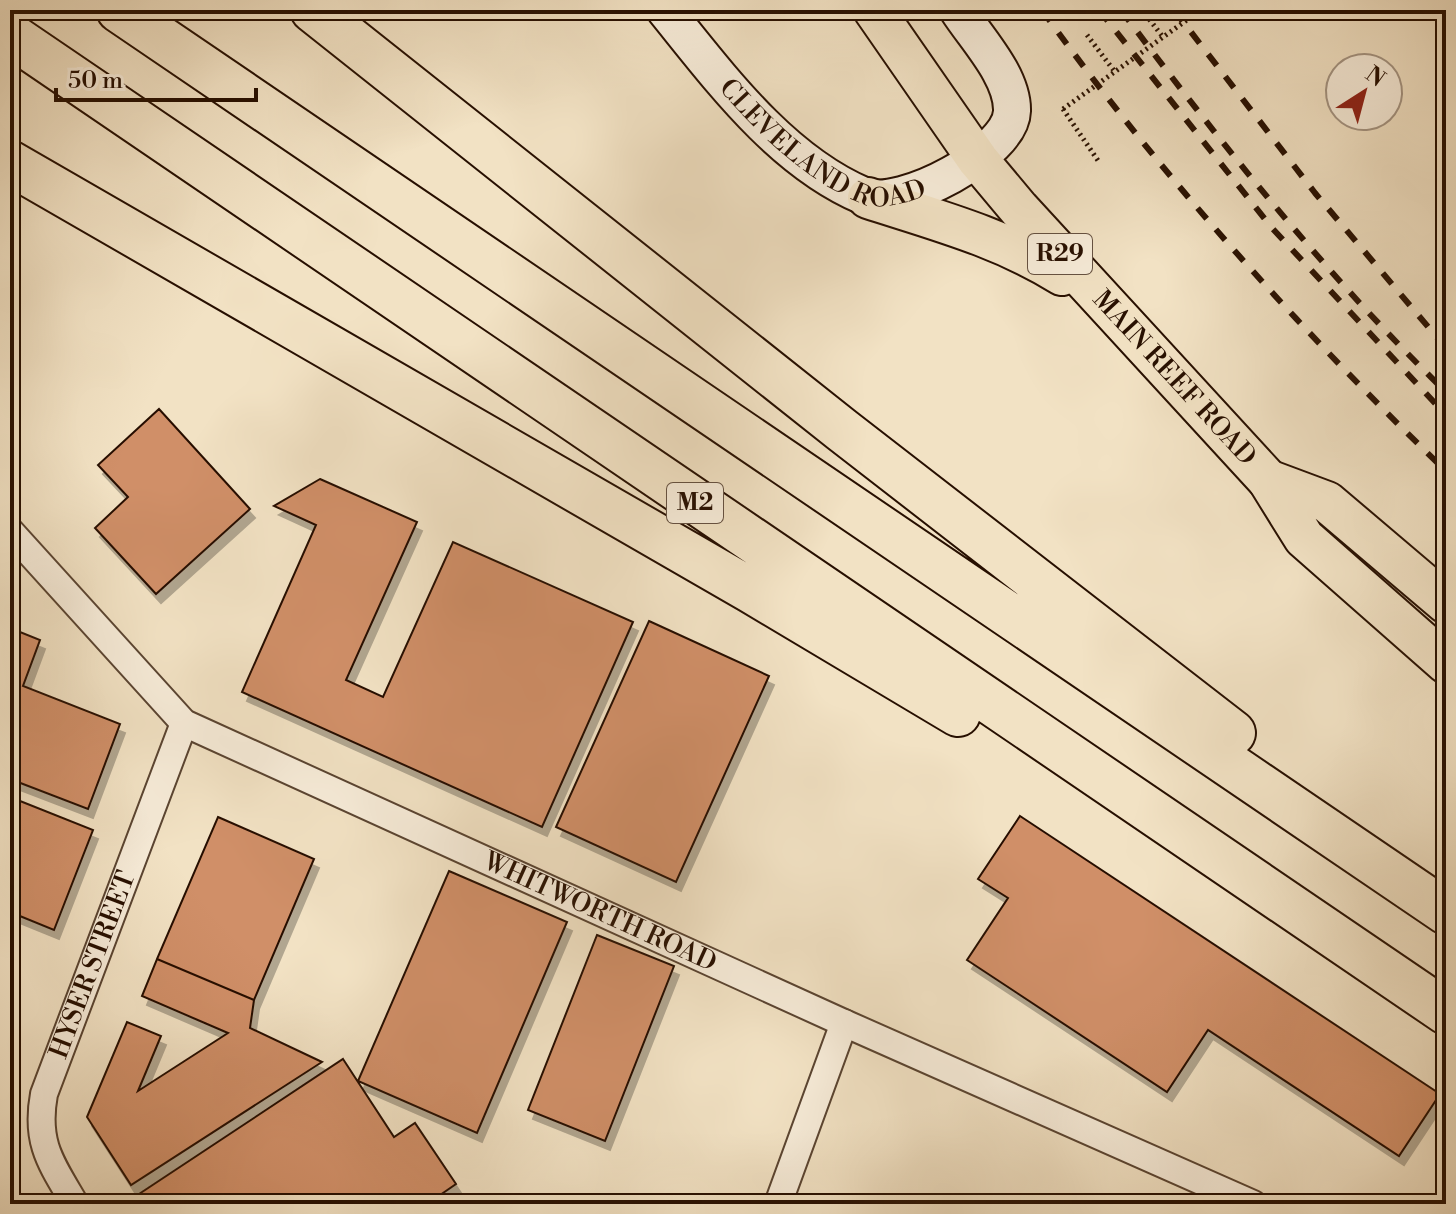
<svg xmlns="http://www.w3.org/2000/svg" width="1456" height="1214" viewBox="0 0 1456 1214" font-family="'Libre Bodoni',serif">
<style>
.building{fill:#d08f67;stroke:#270f00;stroke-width:2;filter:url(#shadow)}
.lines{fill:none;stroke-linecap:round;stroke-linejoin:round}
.street-casing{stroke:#5a4431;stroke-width:30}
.secondary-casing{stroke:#270f00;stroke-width:40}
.primary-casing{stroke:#270f00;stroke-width:44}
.highway-casing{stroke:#270f00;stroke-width:48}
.path{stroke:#270f00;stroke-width:5;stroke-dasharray:2 4;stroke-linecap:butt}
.street{stroke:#f7ecd9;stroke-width:26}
.secondary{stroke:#f7ecd9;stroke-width:36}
.primary{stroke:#f2e2c4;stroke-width:40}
.highway{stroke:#f2e2c4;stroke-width:44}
.rail{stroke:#270f00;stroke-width:6;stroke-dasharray:14 14;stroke-linecap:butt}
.path-bridge{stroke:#270f00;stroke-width:5;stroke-dasharray:2 4;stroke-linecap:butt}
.labels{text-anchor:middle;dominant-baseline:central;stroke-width:6;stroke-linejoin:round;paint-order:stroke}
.shield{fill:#f7ecd9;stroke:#655141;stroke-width:2}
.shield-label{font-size:24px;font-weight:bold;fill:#270f00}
.street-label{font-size:26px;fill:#270f00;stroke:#f7ecd9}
</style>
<defs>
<filter id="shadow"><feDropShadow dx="5" dy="9" stdDeviation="0" flood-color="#0004"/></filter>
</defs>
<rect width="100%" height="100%" fill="#f2e2c4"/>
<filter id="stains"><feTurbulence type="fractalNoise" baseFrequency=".0025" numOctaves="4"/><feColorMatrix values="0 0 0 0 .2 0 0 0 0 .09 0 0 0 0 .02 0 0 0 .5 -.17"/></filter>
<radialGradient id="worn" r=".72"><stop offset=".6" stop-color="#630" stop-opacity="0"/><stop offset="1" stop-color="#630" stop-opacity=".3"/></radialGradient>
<path class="building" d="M159,409L250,509L156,594L95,528L128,497L98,465Z
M320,479L417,522L346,680L383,697L453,542L633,622L542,827L242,692L316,525L274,506Z
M649,621L769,676L676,882L556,827Z
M10,628L40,640L23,686L120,724L88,809L10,779Z
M10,797L93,830L54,930L10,912Z
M1020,816L1440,1094L1399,1156L1208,1030L1167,1092L967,960L1008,898L978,879Z
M218,817L314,859L254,1000L157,959Z
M449,871L567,922L477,1133L358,1081Z
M597,935L674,966L605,1141L528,1110Z
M157,959L254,1000L250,1028L322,1062L131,1185L87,1117L127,1022L161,1036L138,1091L228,1033L142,996Z
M343,1059L394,1137L415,1123L456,1184L427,1204H137L133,1198Z"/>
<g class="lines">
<defs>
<g id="street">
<path id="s1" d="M10,531L184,723L844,1023L1253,1204"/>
<path id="s2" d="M75,1204C51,1163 35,1143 44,1094L184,723"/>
<path d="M778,1204L844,1023"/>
</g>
<g id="secondary">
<path id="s3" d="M665,10C720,78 781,161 864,196C900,211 1011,153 1012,111C1013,76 976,38 958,10"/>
</g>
<g id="primary">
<path id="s4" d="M874,10L978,160L1019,209L1268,480L1304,538L1446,663"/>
<path d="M868,198C936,220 1001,237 1062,275"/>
<path d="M1268,480L1327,502L1446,603"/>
</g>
<path id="highway" d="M119,10L1446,912
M313,10L842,430L1233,733
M10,35L1446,1012
M10,163L750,590L958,714"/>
</defs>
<use href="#street" class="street-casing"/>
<use href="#secondary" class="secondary-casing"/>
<use href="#primary" class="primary-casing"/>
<use href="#highway" class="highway-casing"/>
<path class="path" d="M1142,10L1163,37
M1197,10L1198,12
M1087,35L1115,72
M1063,109L1099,162"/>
<use href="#street" class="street"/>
<use href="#secondary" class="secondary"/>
<use href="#primary" class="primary"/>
<use href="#highway" class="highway"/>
<path class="rail" d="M1042,10C1161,176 1299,329 1446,471
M1099,10L1272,228L1446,415
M1121,10C1221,144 1326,275 1446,392
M1174,10L1315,193L1446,348"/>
<path class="path-bridge" d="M1063,109L1198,12"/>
</g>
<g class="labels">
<g class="shield">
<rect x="1028" y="234" width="64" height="40" rx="6"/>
<rect x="667" y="483" width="56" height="40" rx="6"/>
</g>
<g class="shield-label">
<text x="1060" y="254">R29</text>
<text x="695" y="503">M2</text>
</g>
<g class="street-label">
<text stroke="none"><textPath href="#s3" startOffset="216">CLEVELAND ROAD</textPath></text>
<text stroke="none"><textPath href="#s4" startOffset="476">MAIN REEF ROAD</textPath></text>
<text stroke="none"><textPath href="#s1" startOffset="716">WHITWORTH ROAD</textPath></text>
<text stroke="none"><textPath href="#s2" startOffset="256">HYSER STREET</textPath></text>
</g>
</g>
<rect width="1456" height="1214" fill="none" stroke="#f2e2c4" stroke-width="40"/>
<rect x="12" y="12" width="1432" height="1190" fill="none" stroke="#270f00" stroke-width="4"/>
<rect x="20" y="20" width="1416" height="1174" fill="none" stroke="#270f00" stroke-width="2"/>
<g transform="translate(1364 92) rotate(36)"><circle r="38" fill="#f7ecd9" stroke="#a49482" stroke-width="2"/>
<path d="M0-6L14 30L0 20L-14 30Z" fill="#8f2418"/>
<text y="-12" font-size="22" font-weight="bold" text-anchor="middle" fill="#270f00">N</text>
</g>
<path d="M56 88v12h200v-12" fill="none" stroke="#270f00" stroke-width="4"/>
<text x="68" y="88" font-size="24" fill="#270f00" stroke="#f7ecd9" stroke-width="6" paint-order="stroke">50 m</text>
<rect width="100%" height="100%" filter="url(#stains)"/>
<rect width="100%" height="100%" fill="url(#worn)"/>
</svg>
